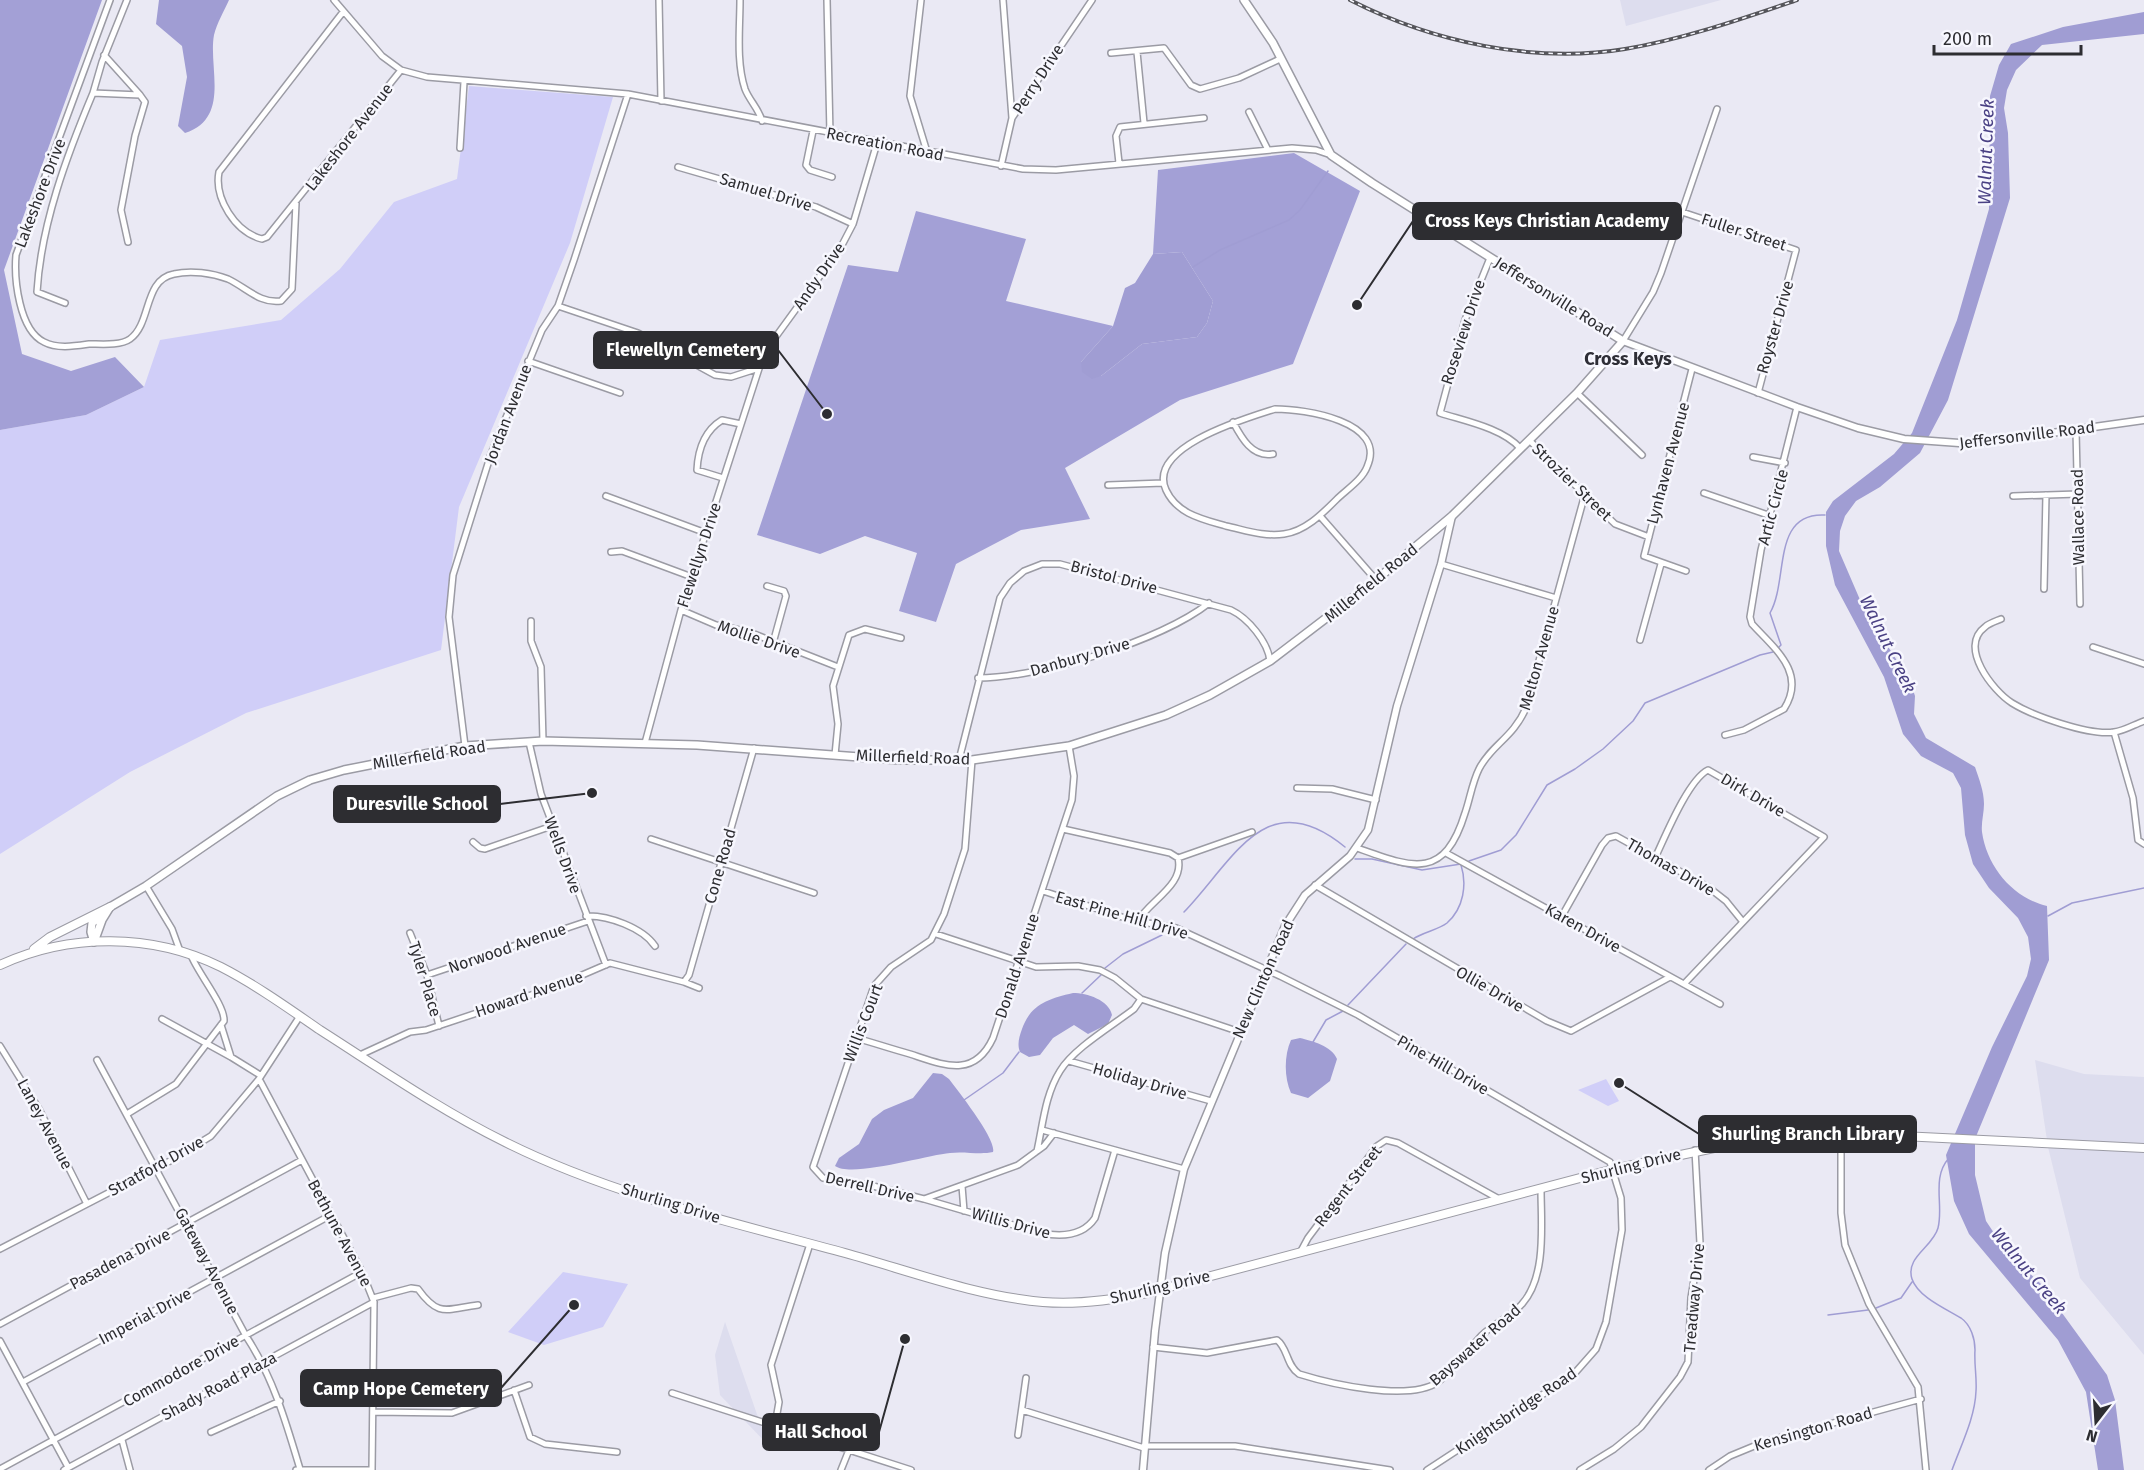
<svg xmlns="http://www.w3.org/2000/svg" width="2144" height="1470" viewBox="0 0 2144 1470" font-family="'Fira Sans',sans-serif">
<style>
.built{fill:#dde}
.green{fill:#d0cef8}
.forest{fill:#a3a0d6}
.water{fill:#a09dd3}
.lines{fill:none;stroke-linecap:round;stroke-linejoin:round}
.stream{stroke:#a09dd3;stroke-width:1.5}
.minor-casing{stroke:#9b9ba4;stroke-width:8}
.tertiary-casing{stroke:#9b9ba4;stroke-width:9}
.secondary-casing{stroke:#9b9ba4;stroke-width:10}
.primary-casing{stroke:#9b9ba4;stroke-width:10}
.minor{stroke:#fff;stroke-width:5}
.tertiary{stroke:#fff;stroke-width:6}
.secondary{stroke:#fff;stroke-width:7}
.primary{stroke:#fff;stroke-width:8}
.rail-casing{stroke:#55555a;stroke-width:4}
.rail{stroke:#f7f7fe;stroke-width:1.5;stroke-dasharray:4.5;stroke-linecap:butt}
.labels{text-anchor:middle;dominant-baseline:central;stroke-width:5;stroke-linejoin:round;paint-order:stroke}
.street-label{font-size:16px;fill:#2d2d31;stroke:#f7f7fe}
.water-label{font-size:18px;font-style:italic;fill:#4a4184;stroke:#f7f7fe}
.neighbourhood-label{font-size:18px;font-weight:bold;fill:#2e2e36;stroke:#f7f7fe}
.leader{fill:none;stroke:#2d2d31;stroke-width:2}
.callout-dot{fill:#2d2d31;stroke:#f7f7fe;stroke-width:2}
.callout{fill:#2d2d31;stroke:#2d2d31;stroke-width:2}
.callout-label{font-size:18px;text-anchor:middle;font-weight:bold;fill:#fff}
</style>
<rect width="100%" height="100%" fill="#eae9f4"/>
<path class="built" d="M1620,0H1721L1626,26Z
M2035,1060L2084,1074L2144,1077V1355L2080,1278L2048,1147Z
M725,1322L760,1423L768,1445L720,1395L715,1355Z"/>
<path class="green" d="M469,86L613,97L570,243L459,507L441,650L246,713L130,772L0,854V430L86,415L144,387L160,340L281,320L340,269L394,202L457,179Z
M1606,1079L1619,1101L1608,1106L1578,1090Z
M563,1272L628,1284L603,1327L544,1345L508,1332Z"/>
<path class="forest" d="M0,0H102L4,270L22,354L71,371L115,357L144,387L86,415L0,430Z
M1294,153L1360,191L1293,364L1180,400L1065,468L1090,519L1021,530L956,564L936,622L899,611L917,553L865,536L820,554L757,535L848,265L898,272L916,211L1026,239L1006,301L1113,326L1081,362L1101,376L1142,344L1197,337L1207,323L1213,301L1182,252L1153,254L1158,170Z"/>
<path class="water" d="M159,0H229C224,11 217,23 214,35C208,67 231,118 185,133L178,126L187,77L182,46L156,24Z
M2144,12V34L2042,45L2016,70L2007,90L2004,108L2008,133L2010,198L1948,400L1920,453L1880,487L1856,501L1845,516L1840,531L1839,551L1864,609L1910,681L1915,696L1914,714L1926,738L1975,767C1979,779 1984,791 1984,804C1984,813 1981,823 1982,832C1987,867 2013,898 2047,906L2049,960L1975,1139V1175L1986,1221L2006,1251L2041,1284L2107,1375L2115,1400L2124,1470H2098L2086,1392L2058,1340L1969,1234L1954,1201L1946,1155L1992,1047L2027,976L2031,959L2028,937L2018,918L1989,888L1973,864L1965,835L1961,788L1953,773L1921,756L1903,734L1884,677L1835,585L1826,546V512L1833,501L1894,454L1912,433L1957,320L1989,209L1990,96L1999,65L2011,44L2063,27Z
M1182,252L1213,301L1207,323L1197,337L1142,344L1101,376L1092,379L1082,372L1081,362L1113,326L1125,288L1135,283L1153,254Z
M1073,993C1087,993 1109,1000 1112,1015L1108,1024L1088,1034L1074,1025L1053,1038L1040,1055L1029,1057L1020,1052C1017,1045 1019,1037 1022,1029C1031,1004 1048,999 1073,993Z
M1300,1038C1312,1041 1332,1046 1337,1059L1330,1081L1308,1098L1291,1093C1284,1078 1284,1055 1291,1040Z
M933,1073L942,1074L949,1079C958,1091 997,1140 993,1152C980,1155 964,1151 950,1153C927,1155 852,1178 835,1166L839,1158L859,1144L872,1119L884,1110L913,1098Z"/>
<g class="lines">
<path class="stream" d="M1193,267L1220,250L1289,220L1300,210L1328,171
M1779,647L1781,645L1770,613C1789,580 1771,512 1825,515
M1355,859H1372L1422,870L1461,864
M1469,861L1501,850L1516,835L1547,785L1575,769L1603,749L1633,721L1645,703L1760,655L1773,652
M1184,912C1234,860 1266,782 1345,847
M2048,916L2072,903L2144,888
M1413,939C1423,932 1438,930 1447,923C1464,908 1467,884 1461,865
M1105,968L1123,954L1162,935
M1082,993L1101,975
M1348,1005L1406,944
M1313,1042L1326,1020L1343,1011
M964,1100L1003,1073L1019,1052
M1949,1158C1931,1178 1944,1205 1938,1228C1933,1247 1905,1257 1912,1279C1918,1297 1946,1309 1961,1318C1971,1325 1975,1339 1975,1350C1974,1364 1977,1378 1976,1391C1975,1418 1961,1445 1952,1470
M1876,1308L1901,1298L1912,1282
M1828,1315L1868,1310"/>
<defs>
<path id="minor" d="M110,0L16,255C14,279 19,330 44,342C57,349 75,346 89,344C101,344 120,346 130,339C152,323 143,280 174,274C191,270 212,273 228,279C247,288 260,304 281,301L292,289L296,203
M334,0L382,56L401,70L427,77L628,94L1023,169L1056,170L1292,148L1316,150L1331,155
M659,0L661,101
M740,0C740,28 736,62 745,89C749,100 759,109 762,121
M827,0L830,134
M921,0L910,96L927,152
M1003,0L1012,118
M343,12L219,172C214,198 235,232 262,239L267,237L401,70
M1137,52L1144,123
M1111,53L1164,48L1191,85L1200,89L1239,78L1280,59
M104,55L140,95L93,93L102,62L127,0
M1249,112L1268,150
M813,131L806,165L810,170L832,177
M460,148L464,82
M1119,163L1116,136L1120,127L1204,118
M1001,166L1012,118L1092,0
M678,167L816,207L853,224
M1682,212L1796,250L1758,393
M128,242L121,210L135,136L145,102L140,95
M1490,258L1465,320L1440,413C1465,421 1502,428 1520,448
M65,303L37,292C41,224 67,155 93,93
M558,306L638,333L715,375L731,377L759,368
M1623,341L1653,292L1661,273L1717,109
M528,361L620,393
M1577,393L1642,455
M1275,409C1304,409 1388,421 1367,467C1362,480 1346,490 1336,500C1321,515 1305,531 1284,534C1264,537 1245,530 1226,526C1202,519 1177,514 1166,490C1146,447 1247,418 1275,409Z
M1233,422C1241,437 1252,458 1273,454
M2076,430L2080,604
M1529,440L1615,524L1649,537
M1753,457L1785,463
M723,478L697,470C698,449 704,431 722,420L741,424
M1108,485L1163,483
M1704,493L1771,516
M606,496L706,533
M2013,496L2078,494
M1320,516L1376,580
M611,552L622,551L692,577
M1441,564L1556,598
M1686,571L1644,556L1692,369
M767,586L784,591L786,596L773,643
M2044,589L2046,495
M681,610L716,625L749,632L838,667
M2001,619C1996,621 1989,623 1985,627C1958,647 1993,691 2012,703C2033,716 2090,736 2114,732C2124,731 2135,724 2144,721
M531,621V641L541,667L543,741
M1640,640L1661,564
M2093,647L2144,664
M978,678C1039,678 1161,641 1209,603
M2114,732L2133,798L2138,840L2144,844
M1725,735L1744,730L1784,709C1807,673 1775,649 1752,624L1750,617L1761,550L1797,407
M529,742L541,794L606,965
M645,743L681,610L764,353L841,247L853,224L877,143
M465,746L449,617L453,575L491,454L542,330L558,306L574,260L628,94
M835,755L838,724L833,686L849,635L865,629L901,638
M959,760L1000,598L1010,583L1024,571L1042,564H1060L1231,610C1248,618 1268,642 1270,661
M972,760L965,849L944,914L931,940L891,967L874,986L813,1167L823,1178L869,1185L924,1199L1018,1165L1044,1146L1054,1133
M1297,788L1332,789L1376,800
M1063,829L1170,853L1178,858C1185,885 1149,901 1138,921
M651,839L814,893
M473,842L480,848L485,849L552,826
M1357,848C1411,867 1444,882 1465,813C1470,799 1472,783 1479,769C1491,745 1513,738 1526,708L1585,494
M1446,853L1720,1004
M1178,858L1252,832
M1655,858C1665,837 1688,780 1708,770L1824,837L1684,984
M1315,885L1547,1021L1571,1031L1670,977
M146,886L172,929L180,951
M1043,891L1131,920L1176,928L1280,976L1358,1015L1610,1162L1621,1198L1622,1230L1606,1322L1596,1349L1574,1374L1427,1470
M586,916C608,915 643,928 655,946
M1562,916L1602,845L1608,838L1616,836L1708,887L1726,901L1743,922
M410,933L427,975L439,1026
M936,934L1036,967L1078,966L1100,970L1115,978L1141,999L1240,1032
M427,975L588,921
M684,982L689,975L754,748
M162,1019L231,1057
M221,1025L231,1057L260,1075
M856,1038C874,1043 892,1049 910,1054C944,1065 974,1079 993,1038L1072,800L1074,776L1069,746
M0,1046L39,1109L87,1204
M360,1055L410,1032L426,1030L552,988L610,963L684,982L699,988
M97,1060L246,1336C273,1377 286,1422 300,1469
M1069,1061L1211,1101
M259,1079L362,1272L374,1302L372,1470
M127,1114L176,1084L224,1021C225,1005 197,972 191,955
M1042,1130L1184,1169
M1841,1135V1213L1845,1245L1869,1304L1918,1387L1926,1470
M1037,1151C1043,1124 1045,1095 1060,1071C1074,1048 1112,1026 1134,1009L1141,999
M962,1186L964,1211
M924,1199L1041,1233C1061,1237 1083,1236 1095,1218L1115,1150
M0,1249L170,1161L211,1136L259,1079L300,1016
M1301,1251L1308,1238L1377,1146L1386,1140L1398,1143L1499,1199
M373,1298L411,1288L418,1289C439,1318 446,1309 478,1305
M0,1324L302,1160
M0,1341L68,1467
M1153,1347L1207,1353L1277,1340C1288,1348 1286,1365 1299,1374C1331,1384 1409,1402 1438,1382C1454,1370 1468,1350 1482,1335C1494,1323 1511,1317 1522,1304C1547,1276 1541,1224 1541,1189
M23,1382L331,1215
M514,1390L530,1437L545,1444L617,1452
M672,1393L911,1470
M1022,1410L1144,1448
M373,1412L452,1413L529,1385
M775,1425L779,1402L771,1365L810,1244
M211,1432L280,1401
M1018,1435L1026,1378
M122,1440L130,1470
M1144,1446H1235L1390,1470
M0,1469L362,1272
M64,1470L374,1302
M296,1470H372
M841,1470L849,1450
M1580,1470L1614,1449L1641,1427L1680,1377L1688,1362L1691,1298L1700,1243L1695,1150
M1709,1470L1730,1456L1764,1442L1921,1399"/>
<path id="tertiary" d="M1623,341L1797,407L1858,428L1904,439L1973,444L2144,420
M1143,1470L1155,1331L1165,1253L1184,1169L1285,926L1305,895L1350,856L1368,830L1397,706L1441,564L1452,516"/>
<path id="secondary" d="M94,942L102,920L110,907L146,886L277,796L310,780L344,770L465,746L543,741L697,745L900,760H972L1069,746L1166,715L1210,695L1270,661L1376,580L1452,516L1577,393L1623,341L1372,183L1331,155L1273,43L1244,0
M94,942L91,932L92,923L103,915"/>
<path id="primary" d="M34,949L50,937L110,907
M0,965C69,933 152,933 221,967C256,985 288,1008 320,1030C381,1069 440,1110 505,1142C611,1195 731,1222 845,1253C910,1271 976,1296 1043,1302C1078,1305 1113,1300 1147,1293L1614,1169L1733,1144L1861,1134L2144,1148"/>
</defs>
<use href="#minor" class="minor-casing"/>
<use href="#tertiary" class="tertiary-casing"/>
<use href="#secondary" class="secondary-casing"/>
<use href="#primary" class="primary-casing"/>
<use href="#minor" class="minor"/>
<use href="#tertiary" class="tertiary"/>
<use href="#secondary" class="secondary"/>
<use href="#primary" class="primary"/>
<defs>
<path id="rail" d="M1350,0C1432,42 1534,64 1625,49C1684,39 1741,19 1797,0"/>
</defs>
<use href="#rail" class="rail-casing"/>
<use href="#rail" class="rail"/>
</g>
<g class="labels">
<g class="street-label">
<text transform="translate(1038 79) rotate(-57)">Perry Drive</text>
<text transform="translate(349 137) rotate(-52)">Lakeshore Avenue</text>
<text transform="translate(885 144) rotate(11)">Recreation Road</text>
<text transform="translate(766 192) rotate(17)">Samuel Drive</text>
<text transform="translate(40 193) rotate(-69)">Lakeshore Drive</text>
<text transform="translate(1744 232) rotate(18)">Fuller Street</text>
<text transform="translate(819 276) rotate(-55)">Andy Drive</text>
<text transform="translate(1554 297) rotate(32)">Jeffersonville Road</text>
<text transform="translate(1775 327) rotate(-74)">Royster Drive</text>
<text transform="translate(1463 332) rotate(-72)">Roseview Drive</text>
<text transform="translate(508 414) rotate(-69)">Jordan Avenue</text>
<text transform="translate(2027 435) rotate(-7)">Jeffersonville Road</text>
<text transform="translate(1668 463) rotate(-75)">Lynhaven Avenue</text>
<text transform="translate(1572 482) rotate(44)">Strozier Street</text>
<text transform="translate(1773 507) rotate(-75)">Artic Circle</text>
<text transform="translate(2078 517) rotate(-91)">Wallace Road</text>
<text transform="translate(699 555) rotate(-72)">Flewellyn Drive</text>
<text transform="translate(1114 577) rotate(15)">Bristol Drive</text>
<text transform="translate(1371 583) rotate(-39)">Millerfield Road</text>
<text transform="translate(759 639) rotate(19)">Mollie Drive</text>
<text transform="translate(1080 657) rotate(-16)">Danbury Drive</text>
<text transform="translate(1539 658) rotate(-74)">Melton Avenue</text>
<text transform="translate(429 755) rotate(-9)">Millerfield Road</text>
<text transform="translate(913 757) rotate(2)">Millerfield Road</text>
<text transform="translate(1753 795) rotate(30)">Dirk Drive</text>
<text transform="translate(563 855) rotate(70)">Wells Drive</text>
<text transform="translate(720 866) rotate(-74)">Cone Road</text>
<text transform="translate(1671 867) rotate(30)">Thomas Drive</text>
<text transform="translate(1122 915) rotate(16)">East Pine Hill Drive</text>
<text transform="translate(1583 928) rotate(29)">Karen Drive</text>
<text transform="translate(507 948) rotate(-19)">Norwood Avenue</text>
<text transform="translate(1017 966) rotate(-72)">Donald Avenue</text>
<text transform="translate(425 979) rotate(73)">Tyler Place</text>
<text transform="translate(1263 979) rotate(-66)">New Clinton Road</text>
<text transform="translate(1490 989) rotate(30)">Ollie Drive</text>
<text transform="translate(529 994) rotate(-19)">Howard Avenue</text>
<text transform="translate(863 1023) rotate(-69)">Willis Court</text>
<text transform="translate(1443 1065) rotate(30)">Pine Hill Drive</text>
<text transform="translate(1140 1081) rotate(16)">Holiday Drive</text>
<text transform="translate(45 1124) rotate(62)">Laney Avenue</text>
<text transform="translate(156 1166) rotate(-29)">Stratford Drive</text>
<text transform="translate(1631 1166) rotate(-14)">Shurling Drive</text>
<text transform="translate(1348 1186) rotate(-52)">Regent Street</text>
<text transform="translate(870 1187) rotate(13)">Derrell Drive</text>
<text transform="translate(671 1203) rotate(17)">Shurling Drive</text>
<text transform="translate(1011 1223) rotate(15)">Willis Drive</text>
<text transform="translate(340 1233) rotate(62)">Bethune Avenue</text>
<text transform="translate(120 1259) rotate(-28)">Pasadena Drive</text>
<text transform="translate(207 1261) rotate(62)">Gateway Avenue</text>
<text transform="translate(1160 1287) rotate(-13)">Shurling Drive</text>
<text transform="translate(1694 1298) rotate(-85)">Treadway Drive</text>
<text transform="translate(145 1316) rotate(-28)">Imperial Drive</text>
<text transform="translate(1475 1345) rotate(-41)">Bayswater Road</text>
<text transform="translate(181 1371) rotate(-29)">Commodore Drive</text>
<text transform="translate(219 1386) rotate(-28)">Shady Road Plaza</text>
<text transform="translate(1516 1411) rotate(-34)">Knightsbridge Road</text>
<text transform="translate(1813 1429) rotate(-16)">Kensington Road</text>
</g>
<g class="water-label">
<text transform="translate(1986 152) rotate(-88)">Walnut Creek</text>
<text transform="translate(1888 644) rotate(64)">Walnut Creek</text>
<text transform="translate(2029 1271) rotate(50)">Walnut Creek</text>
</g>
<g class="neighbourhood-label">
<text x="1628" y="359">Cross Keys</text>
</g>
</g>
<path class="leader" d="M1357 305L1413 221M827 414L778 350M592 793L500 804M1619 1083L1699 1134M574 1305L501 1388M905 1339L879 1432"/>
<g class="callout-dot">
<circle cx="1357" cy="305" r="6"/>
<circle cx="827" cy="414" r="6"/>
<circle cx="592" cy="793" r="6"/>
<circle cx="1619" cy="1083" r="6"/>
<circle cx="574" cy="1305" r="6"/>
<circle cx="905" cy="1339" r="6"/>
</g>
<g class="callout">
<rect x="1413" y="203" width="268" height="36" rx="6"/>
<rect x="594" y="332" width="184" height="36" rx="6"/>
<rect x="334" y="786" width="166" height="36" rx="6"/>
<rect x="1699" y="1116" width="217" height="36" rx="6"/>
<rect x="301" y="1370" width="200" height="36" rx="6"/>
<rect x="763" y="1414" width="116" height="36" rx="6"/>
</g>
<g class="callout-label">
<text x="1547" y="227">Cross Keys Christian Academy</text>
<text x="686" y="356">Flewellyn Cemetery</text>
<text x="417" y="810">Duresville School</text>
<text x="1808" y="1140">Shurling Branch Library</text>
<text x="401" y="1395">Camp Hope Cemetery</text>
<text x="821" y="1438">Hall School</text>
</g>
<g transform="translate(2096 1422) rotate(197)" stroke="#f7f7fe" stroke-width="4.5" paint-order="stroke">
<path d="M0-4.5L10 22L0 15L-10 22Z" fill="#2d2d31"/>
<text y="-9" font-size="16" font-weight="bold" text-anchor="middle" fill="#2d2d31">N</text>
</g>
<path d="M1934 45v9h147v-9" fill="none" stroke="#2d2d31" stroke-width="3"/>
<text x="1943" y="45" font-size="18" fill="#2d2d31" stroke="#f7f7fe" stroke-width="4.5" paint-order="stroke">200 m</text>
</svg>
